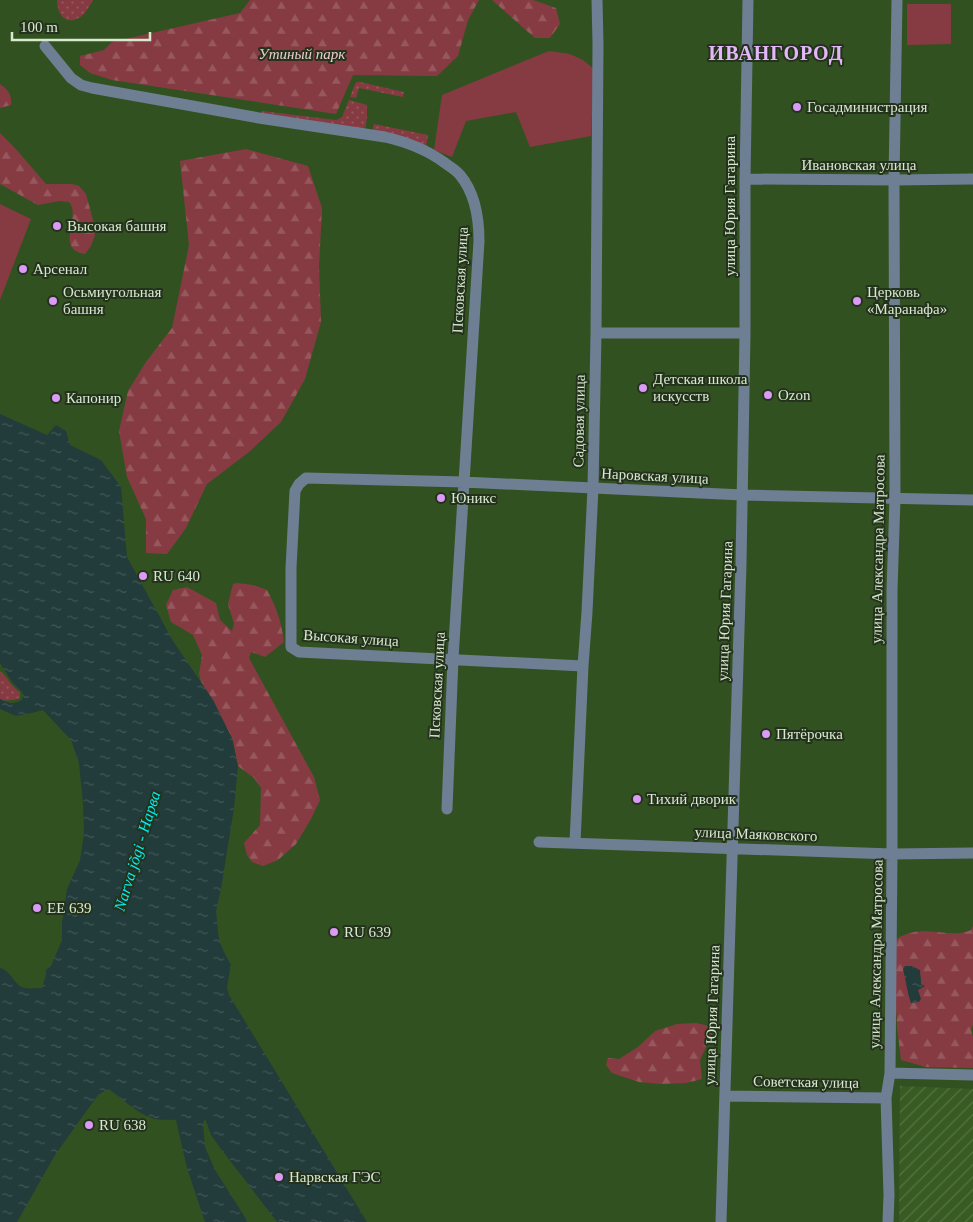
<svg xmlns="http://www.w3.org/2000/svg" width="973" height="1222" viewBox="0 0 973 1222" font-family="Georgia,serif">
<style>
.industrial{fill:url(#industrial-furrows)}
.grass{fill:url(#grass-dots)}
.forest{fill:url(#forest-firs);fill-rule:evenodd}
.park{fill:#863b43}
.water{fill:url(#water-ripples)}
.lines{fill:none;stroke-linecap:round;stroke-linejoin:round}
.minor{stroke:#6e7e93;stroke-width:11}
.poi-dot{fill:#da9af6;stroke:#24321d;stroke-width:2}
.labels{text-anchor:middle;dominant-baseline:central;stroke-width:4;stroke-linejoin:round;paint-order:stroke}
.park-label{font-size:15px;font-style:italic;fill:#eccccd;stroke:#24321d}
.poi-label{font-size:15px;fill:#d7eace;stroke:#24321d;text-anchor:start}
.street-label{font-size:15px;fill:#d7eace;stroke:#24321d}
.water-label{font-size:16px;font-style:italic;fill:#03edee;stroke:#24321d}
.district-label{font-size:20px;font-weight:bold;letter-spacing:1px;fill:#e4b8f8;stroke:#24321d}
</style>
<defs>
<pattern id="industrial-furrows" width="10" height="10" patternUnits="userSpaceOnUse" patternTransform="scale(1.25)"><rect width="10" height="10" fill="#385b23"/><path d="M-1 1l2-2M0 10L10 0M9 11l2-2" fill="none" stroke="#547342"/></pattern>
<pattern id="grass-dots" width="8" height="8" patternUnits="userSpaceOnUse" patternTransform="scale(1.25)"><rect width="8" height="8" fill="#863b43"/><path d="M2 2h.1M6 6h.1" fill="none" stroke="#96585d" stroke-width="1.8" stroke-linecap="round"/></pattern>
<pattern id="forest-firs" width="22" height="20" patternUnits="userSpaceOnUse" patternTransform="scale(1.25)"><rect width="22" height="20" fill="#863b43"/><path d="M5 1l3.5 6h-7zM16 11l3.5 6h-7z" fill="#96585d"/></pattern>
<pattern id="water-ripples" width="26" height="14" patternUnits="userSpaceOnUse" patternTransform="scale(1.25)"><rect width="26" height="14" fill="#223b3b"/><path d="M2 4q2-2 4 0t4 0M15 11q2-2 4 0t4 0" fill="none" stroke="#415856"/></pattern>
</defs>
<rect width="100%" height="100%" fill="#325120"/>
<path class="industrial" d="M900,1086L973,1089V1222H899Z"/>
<path class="grass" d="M57,0H93C90,5 87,10 84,14C69,28 57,17 57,0Z
M357,82H360L404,92L403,97L359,88L356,98L350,97L355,84Z
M349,100L367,105V117L365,131L261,116L262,111L336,120L342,117Z
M374,124L428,135L426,147L372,132Z
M0,671C8,677 11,687 20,692V698C14,700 5,702 0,699Z"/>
<path class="forest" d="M250,0H479L468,20L458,56L437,76L353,75L336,114L112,80L90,73L80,65V56L104,50L112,42L240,13Z
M492,0H533L556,8L560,24L550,38H535Z
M0,84C8,90 12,94 11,105L0,108Z
M0,133L14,147L46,184H72L79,186L86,194L94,224L95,235L91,246L85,254C54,250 82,216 69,202L59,201L38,205L0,184Z
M246,149L308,166L322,208L319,266L321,322L305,379L281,422L249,452L207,484L186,528L167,554L146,553V519L127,477L119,431L128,391L146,362L172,328L189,245L180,161Z
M237,583L253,585L267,590C277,609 281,620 284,642L265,657L251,652L249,658L314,777L320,800L311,819L296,844L278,860L263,866L252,862L247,855L244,843L260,825L261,788L254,778L238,766L233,741L213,700L202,684L199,674L202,655L193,635L171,622L166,605L173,590L187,587L216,603L220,620L232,631L234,624L228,604L233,584Z
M973,926V1024L971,1030L973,1037V1068L926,1067L901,1060L897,1027L895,988L896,940C900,936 902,936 907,934C928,926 953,939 971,930ZM903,969L921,977C922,989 918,990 909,996L906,980Z
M696,1023L709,1026L712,1034L700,1060L702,1079L686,1083L661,1084L639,1082L612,1073L606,1065L608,1058L619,1059L638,1047L655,1031L677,1024Z"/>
<path class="park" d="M907,4H951V44L907,45Z
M549,51L570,54L583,60L594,69L591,136L530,147L516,112L466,121L452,157L434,150L442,95Z
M0,204L31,219L0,300Z"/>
<path class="water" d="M0,414L47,435L56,425L66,431L70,445L101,460L121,487L127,557L173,641L213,700L232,738L238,766L234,808L221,889L216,911L219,940L225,954L231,965L227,987L229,995L367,1222H277L218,1145L211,1135L205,1119L203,1123L205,1147L215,1170L248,1222H205L187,1168L176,1120C168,1119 159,1121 152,1118C134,1112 123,1098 108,1089L98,1095L55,1155L17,1222H0V968C11,970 14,986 25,988C30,989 37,988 42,988L46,975V970L51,966L62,940V923L67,889L80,860L84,833L83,804L79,763L71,740L43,710L28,714L16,716L0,709V699C7,703 14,705 22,700L23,693L12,682L0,663Z
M905,966H912L920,970L921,984L925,986L918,990L921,999L919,1002L911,1003C907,992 906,980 903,969Z"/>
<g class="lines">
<path class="minor" d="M45,46L71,78L81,85L92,88L259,118L385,137C407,142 426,149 445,163C450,167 456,170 460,175C475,193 479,218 479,241L453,659L447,809
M745,179L894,180L973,179
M596,333H745
M583,666L299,652L291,647V568L295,491L299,484L306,478L464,482L743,495L973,500
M539,842L892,854L973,853
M575,843L583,666L587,612L593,488L596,333L598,44L597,0
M890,1073L973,1075
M725,1096L886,1098
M721,1222L741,564L745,333V179L748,0
M888,1222L889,1195L886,1098L890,1073L892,854V590L895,499L894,180L897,0"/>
</g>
<g class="poi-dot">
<circle cx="797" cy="107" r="5"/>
<circle cx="57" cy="226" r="5"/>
<circle cx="23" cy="269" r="5"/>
<circle cx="53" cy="301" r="5"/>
<circle cx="857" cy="301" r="5"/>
<circle cx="643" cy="388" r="5"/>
<circle cx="768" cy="395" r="5"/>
<circle cx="56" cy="398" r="5"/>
<circle cx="441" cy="498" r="5"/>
<circle cx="143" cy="576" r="5"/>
<circle cx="766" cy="734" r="5"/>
<circle cx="637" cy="799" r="5"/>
<circle cx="37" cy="908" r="5"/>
<circle cx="334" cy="932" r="5"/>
<circle cx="89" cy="1125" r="5"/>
<circle cx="279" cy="1177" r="5"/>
</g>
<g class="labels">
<g class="park-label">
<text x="302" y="54">Утиный парк</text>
</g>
<g class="poi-label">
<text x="807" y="107">Госадминистрация</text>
<text x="67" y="226">Высокая башня</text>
<text x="33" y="269">Арсенал</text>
<text x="63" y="292">Осьмиугольная<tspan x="63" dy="17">башня</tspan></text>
<text x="867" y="292">Церковь<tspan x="867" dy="17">«Маранафа»</tspan></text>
<text x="653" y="379">Детская школа<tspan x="653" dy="17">искусств</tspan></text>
<text x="778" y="395">Ozon</text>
<text x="66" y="398">Капонир</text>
<text x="451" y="498">Юникс</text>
<text x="153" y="576">RU 640</text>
<text x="776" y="734">Пятёрочка</text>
<text x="647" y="799">Тихий дворик</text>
<text x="47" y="908">EE 639</text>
<text x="344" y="932">RU 639</text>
<text x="99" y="1125">RU 638</text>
<text x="289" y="1177">Нарвская ГЭС</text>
</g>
<g class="street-label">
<text x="859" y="165">Ивановская улица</text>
<text transform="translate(730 206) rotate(-90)">улица Юрия Гагарина</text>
<text transform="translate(460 280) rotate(-87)">Псковская улица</text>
<text transform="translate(579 421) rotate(-89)">Садовая улица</text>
<text transform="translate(655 476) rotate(3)">Наровская улица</text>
<text transform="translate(878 549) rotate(-89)">улица Александра Матросова</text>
<text transform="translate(725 611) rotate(-88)">улица Юрия Гагарина</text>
<text transform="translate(351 638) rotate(4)">Высокая улица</text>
<text transform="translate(437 685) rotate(-87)">Псковская улица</text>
<text transform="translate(756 834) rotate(2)">улица Маяковского</text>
<text transform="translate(876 954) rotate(-89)">улица Александра Матросова</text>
<text transform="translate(712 1015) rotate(-88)">улица Юрия Гагарина</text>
<text transform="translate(806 1082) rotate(1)">Советская улица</text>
</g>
<g class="water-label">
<text transform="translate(137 851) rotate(-73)">Narva jõgi - Нарва</text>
</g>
<g class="district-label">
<text x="776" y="53">ИВАНГОРОД</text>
</g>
</g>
<path d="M12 32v8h138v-8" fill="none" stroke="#d7eace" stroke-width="2.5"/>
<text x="20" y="32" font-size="15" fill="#d7eace" stroke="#24321d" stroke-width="4" paint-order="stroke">100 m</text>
</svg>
